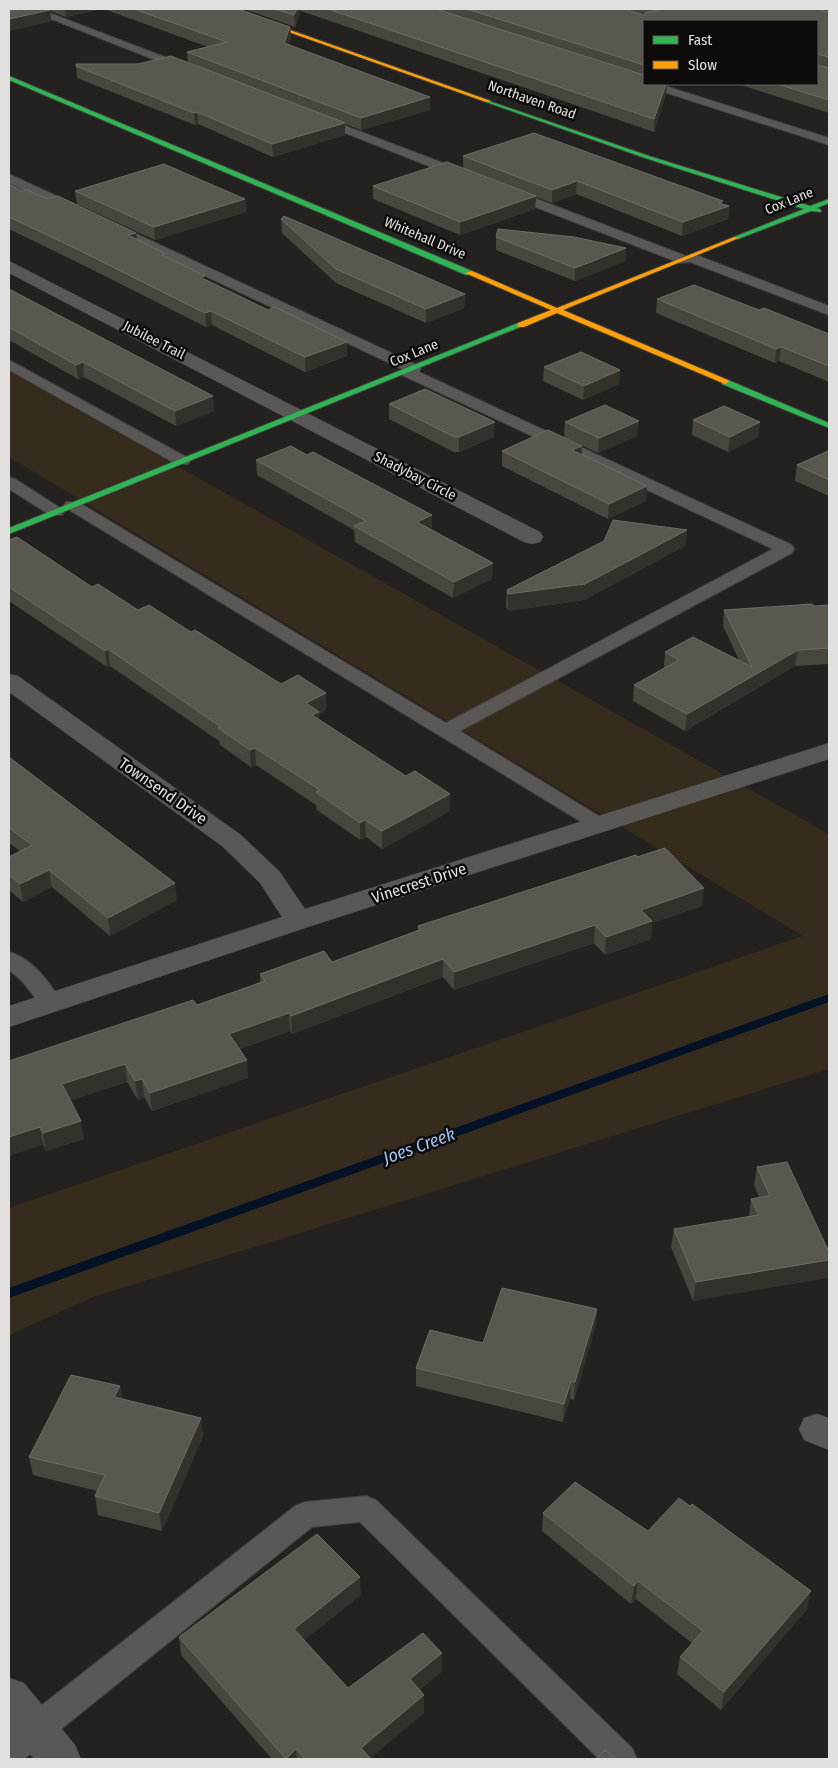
<svg xmlns="http://www.w3.org/2000/svg" width="838" height="1768" viewBox="0 0 838 1768" font-family="'Fira Sans Condensed',sans-serif">
<style>
.green{fill:#352c1d}
.lines{fill:none;stroke-linecap:round;stroke-linejoin:round}
.stream{fill:#041225;fill-rule:evenodd}
.lane-casing{stroke:#403e3c;stroke-width:2}
.street-casing{stroke:#403e3c;stroke-width:1}
.fast-casing{stroke:#403e3c;stroke-width:2}
.slow-casing{stroke:#403e3c;stroke-width:2}
.lane{fill:#5a5856;fill-rule:evenodd}
.street{fill:#5a5856;fill-rule:evenodd}
.fast{fill:#30b455;fill-rule:evenodd}
.slow{fill:#ff9f0a;fill-rule:evenodd}
.wall{fill:#49463f}
.shaded-wall{fill:#34302b}
.building{fill:#5a5650;stroke:#6f6c66}
.labels{text-anchor:middle;dominant-baseline:central;stroke-width:5;stroke-linejoin:round;paint-order:stroke}
.far-street-label{font-size:14px;fill:#e2e0de;stroke:#0d0c0b}
.street-label{font-size:16px;fill:#e2e0de;stroke:#0d0c0b}
.water-label{font-size:18px;font-style:italic;fill:#9bc4f3;stroke:#0d0c0b}
</style>
<rect width="100%" height="100%" fill="#242220"/>
<path class="green" d="M9,371L829,834V1069L93,1297L9,1335V1208L803,936L9,457Z"/>
<g class="lines">
<path class="stream" d="M829,994V1002L9,1298V1288Z"/>
<defs>
<path id="lane" d="M26,9H39L191,67L192,69L191,71H183Z
M644,83L659,84L829,138V145L645,86Z
M319,116L467,172L469,175L463,179L459,178L315,121L313,119Z
M9,174L80,207L82,210L80,213H72L9,183Z
M508,188L686,256L696,255L829,306V315L690,262L680,263L504,195L502,192L504,189Z
M111,222L419,366L421,369L419,372L792,545L794,549L792,553L460,731L607,821L610,825L607,829L600,831L593,829L66,508L64,505L66,502H78L446,723L773,549L402,375L400,372L402,369L106,229L105,226L106,223Z
M9,360L188,458L190,461L188,464H176L9,370Z
M9,477L15,479L62,509L64,512L62,515H50L9,489Z
M9,952C32,958 51,984 62,1003L59,1008L51,1011L43,1008L22,981L9,970Z
M366,1496L376,1500L632,1748L637,1759H599L360,1522L312,1527L24,1759H9V1731L295,1506L305,1502Z"/>
<path id="street" d="M9,261L540,532L543,537L540,542L532,544L524,542L9,273Z
M9,674L18,676L241,835L279,871L305,909L829,743V759L308,927L9,1027V1006L282,917L260,883L222,846L9,692Z
M817,1414L829,1418V1450L804,1440L799,1429L804,1418Z
M9,1678L24,1683L75,1745L81,1759H34L9,1728Z"/>
<path id="fast" d="M9,76L472,271L473,273L466,275L9,80Z
M486,100L649,156L810,206L829,199V203L817,208L821,210V212L811,211L738,239H734V237L804,209L645,158L486,102Z
M518,323L525,325L9,534V528Z
M722,380H728L829,423V428L722,384Z"/>
<path id="slow" d="M224,9H231L491,101L486,102Z
M734,237L739,238L563,310L728,380L729,382L725,384L557,313L524,327H518V323L551,310L465,273L472,271L557,308Z"/>
</defs>
<use href="#lane" class="lane-casing"/>
<use href="#street" class="street-casing"/>
<use href="#fast" class="fast-casing"/>
<use href="#slow" class="slow-casing"/>
<use href="#lane" class="lane"/>
<use href="#street" class="street"/>
<use href="#fast" class="fast"/>
<use href="#slow" class="slow"/>
</g>
<path class="wall" d="M9,9H101L66,17L50,11L51,21L9,31Z
M104,9H238L290,27L291,38L288,45L430,110L361,130L345,124V135L273,157L198,124L195,125L77,78L76,66L188,62L187,52L208,47Z
M244,9H625L644,15L645,14L626,9H829V113L738,84H817L644,21V84H669V85L667,84L666,94L654,132L301,11L295,27Z
M463,156L723,204L729,206L728,219L682,236L576,194L552,203L536,197L535,209L460,235L373,199V186L463,168Z
M9,184L22,191L136,233L137,240L166,254L167,257L205,280L268,310L347,342V356L305,372L212,325L206,327L83,265L9,229Z
M75,191L245,199L246,212L155,240L77,204Z
M281,219L465,294L464,308L426,323L336,283L282,233Z
M496,237L626,248L625,261L575,281L496,250Z
M9,289L214,411L176,426L84,377L78,379L9,340Z
M657,299L759,310L829,334V382L779,361L775,363L656,313Z
M544,367L620,370L619,384L583,400L543,381Z
M389,404L494,437L459,452H454L389,419Z
M693,420L758,437L728,452L692,435Z
M565,422L637,436L598,453L564,437Z
M502,451L646,501L608,519L502,466Z
M829,451V496L795,481L797,465Z
M256,460L432,530L493,563L492,579L453,598L355,542L354,530L257,475Z
M687,530L685,546L584,600L508,611L506,606L507,590Z
M9,540L92,587L138,610L191,632L281,684L326,693V710L319,714V720L406,776L450,794V811L382,849L366,837L360,840L317,810L316,805L256,765L251,767L220,745L219,741L110,666L107,667L9,601Z
M829,605V664L795,666L685,731L633,701L634,685L664,668L665,652L739,660L723,626L724,610Z
M9,757L177,900L110,936L52,887L23,902L9,890V857L20,851L9,843Z
M637,857L702,906L652,923L651,939L605,955L594,943L454,990L443,977L292,1034L290,1031L240,1049L248,1078L152,1111L144,1097L138,1100L127,1082L71,1100L84,1139L46,1151L9,1061L197,1005L260,983V974L332,962L418,930V926Z
M757,1167L829,1252L693,1301L671,1247L674,1229L749,1216L751,1199L759,1197L754,1185Z
M597,1309L595,1328L574,1400L570,1399L563,1422L416,1386V1368L483,1343Z
M120,1386L122,1399L201,1418L203,1436L162,1531L98,1515L95,1496L97,1491L33,1475L29,1457Z
M543,1513L648,1531L807,1609L721,1710L677,1674L680,1657L692,1643L636,1599L631,1604L542,1531Z
M361,1595L304,1640L348,1688L442,1653V1671L419,1690L424,1695V1713L370,1758L371,1759H272L181,1655L179,1637Z"/>
<path class="shaded-wall" d="M65,9H101L66,17Z
M297,9H301V11L295,27L294,15Z
M50,10L51,21L9,31V19Z
M290,27L291,38L285,55L284,43Z
M667,84L666,94L654,132V119Z
M430,97V110L361,130V118Z
M197,112L198,124L195,125L194,113Z
M345,123V135L273,157L272,144Z
M577,181L576,194L552,203V190Z
M536,196L535,209L460,235V222Z
M245,199L246,212L155,240L154,227Z
M723,201L722,208L729,206L728,219L682,236L683,222Z
M136,233L138,246L128,235Z
M626,248L625,261L575,281V268Z
M465,294L464,308L426,323V309Z
M211,311L212,325L206,327L205,313Z
M347,342V356L305,372V357Z
M781,347L779,361L775,363L776,349Z
M83,362L84,377L78,379L76,365Z
M620,370L619,384L583,400L584,386Z
M213,396L214,411L176,426L175,411Z
M639,421L637,436L598,453L599,438Z
M495,422L494,437L459,452V437Z
M760,422L758,437L728,452L730,437Z
M582,446L581,461L572,450Z
M647,486L646,501L608,519L609,504Z
M432,515V531L417,522Z
M687,530L685,546L584,600L508,611V594Z
M493,563L492,579L453,598L454,582Z
M108,649L110,666L107,667L105,651Z
M798,650L795,666L685,731L687,714Z
M326,693V710L319,714L320,729L306,703Z
M255,748L256,765L251,767L250,750Z
M450,794V811L382,849V831Z
M365,820L366,837L360,840V823Z
M49,870L52,887L23,902L20,884Z
M175,883L177,900L110,936L108,918Z
M704,888L702,906L652,923L651,939L605,955L606,937L641,910Z
M595,925L594,943L454,990V972Z
M443,959V977L292,1034L291,1016Z
M289,1013L290,1031L231,1052L229,1034Z
M247,1060L248,1078L152,1111L150,1093Z
M125,1064L127,1082L65,1102L62,1084Z
M142,1079L144,1097L138,1100L135,1081Z
M81,1121L84,1139L46,1151L43,1133Z
M40,1127L43,1145L9,1156V1137Z
M829,1260V1278L693,1301L696,1282Z
M597,1309L595,1328L574,1400L575,1382Z
M571,1381L570,1399L563,1422L564,1404Z
M120,1386L122,1405L114,1397Z
M201,1418L203,1436L162,1531L159,1513Z
M360,1577L361,1595L295,1647L294,1629Z
M638,1581L636,1599L631,1604L634,1586Z
M811,1591L807,1609L721,1710L724,1692Z
M442,1653V1671L410,1697V1679Z
M424,1695V1713L369,1759L361,1748Z
M296,1749L297,1759H286Z"/>
<path class="building" d="M9,9H48L50,10L9,19Z
M134,9H238L290,27L284,43L430,97L361,118L187,52L227,42Z
M275,9H297L294,15Z
M328,9H436L644,75V84H666L654,119Z
M467,9H625L644,15L647,12L659,10L658,9H818L829,12V57L817,54V65L829,68V100L777,84H817V21H644V65Z
M171,56L345,123L272,144L197,112L194,113L76,66V64H138Z
M534,133L723,201L719,203L729,206L683,222L577,181L552,190L463,156Z
M447,162L536,196L460,222L373,186Z
M164,164L245,199L154,227L75,191Z
M9,184L22,191L27,190L47,199L58,196L136,233L128,235L166,254L162,255L205,276L200,277L268,310L275,307L347,342L305,357L211,311L205,313L81,251L9,217Z
M284,216L465,294L426,309L336,269L281,219Z
M498,229L574,237L626,248L575,268L496,237Z
M694,285L759,310L764,308L829,334V366L781,347L776,349L657,299Z
M9,289L213,396L175,411L83,362L76,365L9,327Z
M581,352L620,370L584,386L544,367Z
M425,389L495,422L459,437H454L389,404Z
M605,405L639,421L599,438L565,422Z
M724,406L760,422L730,437L693,420Z
M548,430L582,446L572,450L647,486L609,504L502,451Z
M291,446L307,455L313,452L432,515L417,522L493,563L454,582L354,526L366,521L256,460Z
M828,451H829V480L797,465Z
M613,520L687,530L585,584L508,594L507,590L604,541Z
M17,537L92,587L98,584L138,610L149,605L191,632L195,630L281,684L298,675L326,693L306,703L319,712L312,715L406,776L415,771L450,794L382,831L365,820L360,823L316,792L320,790L255,748L250,750L218,728L221,727L108,649L105,651L9,587V540Z
M812,604L814,606L829,605V648L798,650L687,714L634,685L679,660L665,652L693,637L752,667L724,610Z
M9,757L175,883L108,918L49,870L20,884L9,875V857L32,845L9,828Z
M665,848L704,888L641,910L652,921L606,937L595,925L454,972L443,959L291,1016L289,1013L229,1034L247,1060L150,1093L142,1079L135,1081L125,1064L62,1084L81,1121L43,1133L40,1127L9,1137V1061L193,1000L197,1005L265,981L260,974L324,951L332,962L420,930L418,926L636,855L637,857Z
M787,1162L829,1252V1260L696,1282L674,1229L759,1215L751,1199L770,1196L757,1167Z
M502,1288L597,1309L575,1382L571,1381L564,1404L416,1368L430,1330L483,1343Z
M71,1375L120,1386L114,1397L201,1418L159,1513L95,1496L105,1475L29,1457Z
M575,1482L648,1531L679,1498L690,1506L692,1504L811,1591L724,1692L680,1657L703,1631L638,1581L634,1586L543,1513Z
M317,1534L360,1577L294,1629L348,1688L423,1633L442,1653L410,1679L424,1695L361,1748L371,1759H305L296,1749L286,1759L179,1637Z
M605,1750L615,1759H596Z"/>
<g class="labels">
<g class="far-street-label">
<text transform="translate(532 100) rotate(19)">Northaven Road</text>
<text transform="translate(789 201) rotate(-22)">Cox Lane</text>
<text transform="translate(425 238) rotate(23)">Whitehall Drive</text>
<text transform="translate(154 340) rotate(27)">Jubilee Trail</text>
<text transform="translate(414 353) rotate(-22)">Cox Lane</text>
<text transform="translate(415 476) rotate(27)">Shadybay Circle</text>
</g>
<g class="street-label">
<text transform="translate(163 791) rotate(35)">Townsend Drive</text>
<text transform="translate(419 883) rotate(-18)">Vinecrest Drive</text>
</g>
<g class="water-label">
<text transform="translate(419 1146) rotate(-20)">Joes Creek</text>
</g>
</g>
<rect width="838" height="1768" fill="none" stroke="#e2e0de" stroke-width="20"/>
<rect x="643" y="20" width="175" height="65" fill="#0d0c0b" stroke="#62615f"/>
<rect x="653" y="36" width="25" height="8" fill="#30b455" stroke="#62615f"/>
<text x="688" y="45" font-size="15" fill="#e2e0de">Fast</text>
<rect x="653" y="61" width="25" height="8" fill="#ff9f0a" stroke="#62615f"/>
<text x="688" y="70" font-size="15" fill="#e2e0de">Slow</text>
</svg>
